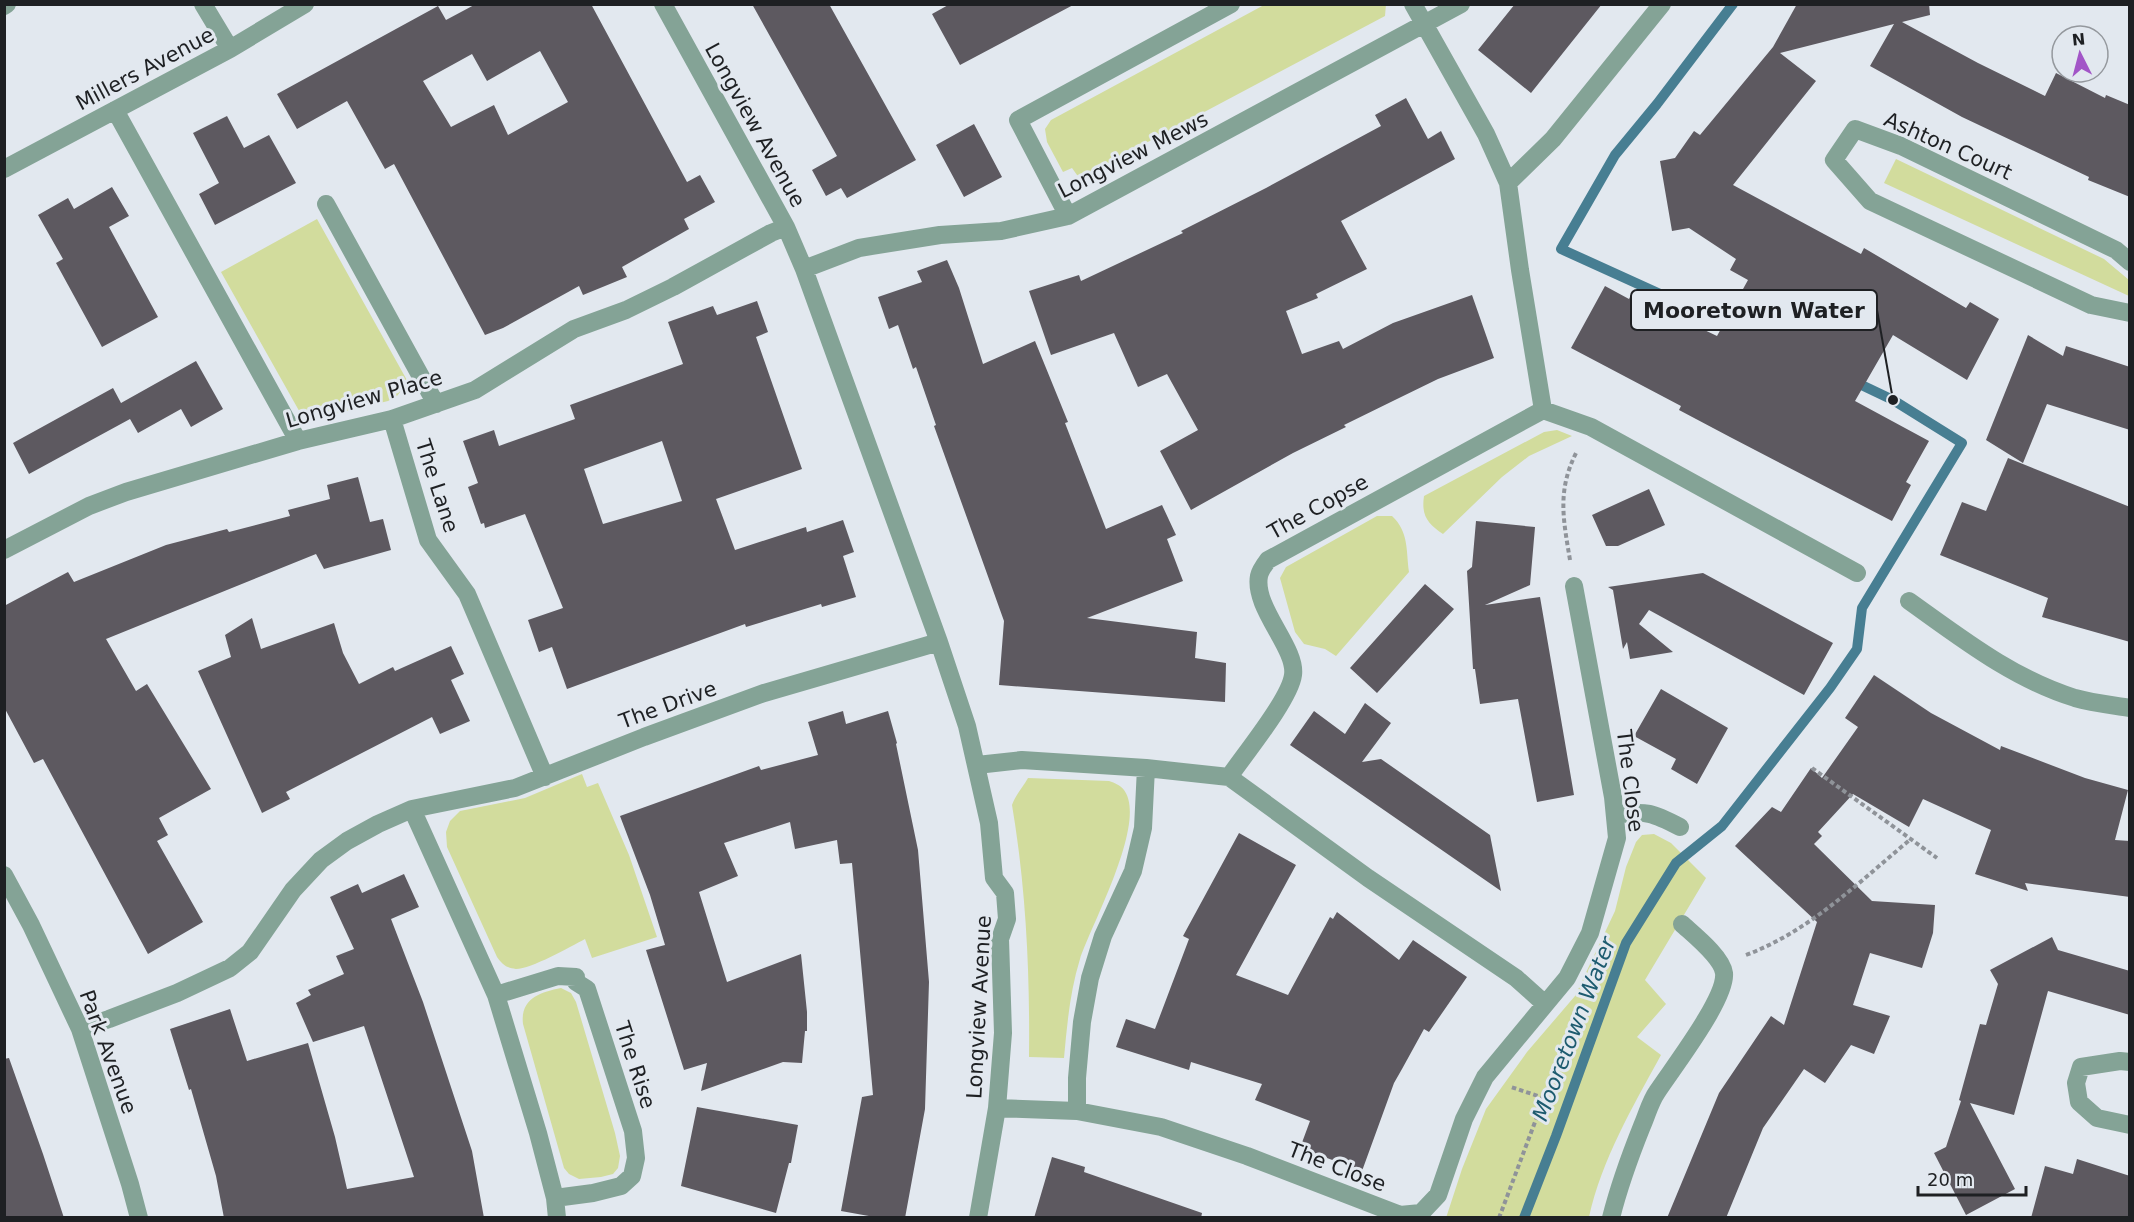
<svg xmlns="http://www.w3.org/2000/svg" width="2134" height="1222" viewBox="0 0 2134 1222" font-family="'DejaVu Sans',sans-serif">
<style>
.green{fill:#d2dc9d}
.lines{fill:none;stroke-linecap:round;stroke-linejoin:round}
.stream{stroke:#477e92;stroke-width:10}
.building{fill:#5d5960;fill-rule:evenodd}
.path{stroke:#8f9399;stroke-width:4;stroke-dasharray:4.5 3;stroke-linecap:butt}
.minor{stroke:#84a396;stroke-width:18}
.labels{text-anchor:middle;dominant-baseline:central;stroke-width:6;stroke-linejoin:round;paint-order:stroke}
.street-label{font-size:21px;fill:#1e2023;stroke:#e2e8ef}
.water-label{font-size:22px;font-style:italic;fill:#1d5b6f;stroke:#e2e8ef}
.leader{fill:none;stroke:#1e2023;stroke-width:2}
.callout-dot{fill:#1e2023;stroke:#e2e8ef;stroke-width:2}
.callout{fill:#e2e8ef;stroke:#1e2023;stroke-width:2}
.callout-label{font-size:22px;text-anchor:middle;font-weight:bold;fill:#1e2023}
</style>
<rect width="100%" height="100%" fill="#e2e8ef"/>
<path class="green" d="M1264,5L1386,4L1385,16L1082,177L1077,175L1072,168L1063,172L1047,142L1045,129L1051,120Z
M1896,159L2104,259L2129,280V296L1884,183Z
M317,219L408,382L397,396L388,401L314,419L302,416L221,272Z
M1557,430L1572,436L1529,456L1502,477L1443,534C1428,524 1421,516 1424,496L1544,432Z
M1377,516H1392C1409,532 1406,550 1409,572L1336,656L1325,649L1304,644L1295,632L1280,578L1286,567Z
M582,774L587,787L598,783L629,855L657,937L592,958L585,939C570,947 531,969 516,969C506,968 502,964 497,957L447,847L446,832L450,821L460,811L525,798Z
M1028,778L1109,781C1115,783 1120,785 1124,790C1148,822 1091,925 1080,959C1070,991 1067,1025 1064,1058L1029,1057C1030,972 1026,888 1012,805C1016,794 1023,787 1028,778Z
M1654,834L1671,843L1706,878L1645,980L1666,1004L1637,1037L1661,1055C1632,1108 1602,1159 1589,1217L1446,1218L1462,1169L1486,1109L1527,1052L1575,996L1615,911L1626,867L1636,842L1642,835Z
M561,988L571,993L576,1002L615,1133L620,1156L618,1168L613,1174L601,1177L579,1179L569,1174L564,1168L523,1024C520,999 540,992 561,988Z"/>
<g class="lines">
<path class="stream" d="M1733,4L1657,104L1615,155L1561,249L1735,328
M1524,1218L1556,1136L1626,943L1676,863L1722,826L1830,688L1857,649L1862,608L1962,443L1893,400L1851,380"/>
</g>
<path class="building" d="M476,4H591L687,182L700,175L715,202L684,219L689,229L622,267L627,277L583,295L579,286L503,328L485,335L394,164L385,169L347,101L297,129L277,94L438,6L446,20ZM540,51L568,102L508,135L494,105L451,127L423,81L472,54L487,81Z
M752,4H829L916,160L847,198L841,188L826,196L812,170L837,156Z
M950,4H1075L960,65L932,14Z
M1515,4H1602L1531,93L1478,50Z
M1797,4H1929L1930,15L1902,22L1978,63L2045,96L2056,73L2105,98L2106,95L2130,105V197L2088,180L2089,177L1962,117L1870,66L1894,24L1780,53L1816,81L1733,185L1861,254L1864,248L1966,308L1970,302L1999,319L1967,380L1893,335L1855,401L1929,441L1906,482L1911,485L1892,521L1730,437L1679,410L1681,406L1571,348L1605,286L1629,299L1631,295L1717,336L1748,280L1730,270L1736,259L1689,228L1672,231L1660,161L1675,158L1694,131L1700,135L1773,47Z
M1406,98L1428,139L1441,131L1455,159L1341,221L1367,269L1316,294L1318,298L1286,311L1302,354L1339,341L1343,349L1393,323L1472,295L1494,358L1438,379L1397,399L1344,425L1346,427L1293,453L1191,510L1160,451L1198,430L1167,374L1138,387L1114,333L1051,355L1029,291L1079,275L1081,281L1183,233L1181,231L1266,188L1381,126L1375,115Z
M227,116L244,148L269,135L296,183L215,225L199,194L219,183L193,133Z
M974,124L1002,177L964,197L936,145Z
M112,187L129,216L109,227L158,317L102,347L56,263L63,259L38,215L68,198L74,209Z
M947,260L959,288L983,364L1035,341L1068,422L1065,423L1106,529L1162,505L1176,535L1167,539L1183,581L1087,618L1197,632L1195,658L1226,663L1225,702L999,685L1004,621L934,426L936,425L916,367L913,369L898,325L889,329L878,297L922,282L917,271Z
M757,301L768,332L756,337L802,469L716,499L735,550L806,527L807,532L843,520L854,552L843,556L856,597L822,607L821,604L746,627L745,624L567,689L552,647L539,652L528,620L563,608L525,514L485,528L484,523L481,524L468,487L478,483L463,441L494,430L499,446L575,419L570,405L683,364L668,322L713,306L717,315ZM662,441L682,501L603,524L584,469Z
M2028,335L2063,356L2066,346L2130,367V430L2047,404L2023,463L1986,440Z
M196,361L223,409L191,427L181,409L138,433L130,419L29,474L13,443L113,388L121,403Z
M2008,458L2130,507V642L2042,617L2048,598L1940,555L1962,502L1986,511Z
M358,477L370,522L383,519L391,550L324,569L316,554L106,639L136,691L147,684L211,789L159,818L168,835L157,841L203,922L148,954L43,759L34,763L4,707V606L68,572L74,582L166,545L227,529L229,532L290,516L288,510L330,499L327,485Z
M1649,489L1665,525L1618,546H1606L1592,515Z
M1476,521L1535,527L1530,585L1485,605L1540,597L1574,795L1537,802L1518,699L1480,704L1475,669H1473L1467,571L1472,567Z
M1703,573L1833,643L1804,695L1649,610L1639,624L1673,652L1630,659L1627,642L1623,649L1613,590L1608,587Z
M1425,584L1454,609L1377,693L1350,668Z
M252,618L261,649L334,623L343,653L359,684L393,667L395,671L451,646L464,674L451,680L470,721L440,734L432,717L286,792L290,799L262,813L198,671L231,657L225,635Z
M1874,675L1931,713L2000,750L2001,746L2085,778L2128,790L2115,840L2130,841V897L2025,883L2028,891L1975,874L1991,830L1923,799L1909,827L1853,794L1818,832L1822,836L1814,844L1872,901L1935,905L1933,933L1922,968L1870,953L1853,1005L1890,1016L1874,1054L1851,1045L1825,1083L1804,1069L1763,1128L1726,1218H1667L1719,1093L1771,1016L1784,1025L1817,922L1735,846L1772,807L1781,812L1811,768L1822,778L1858,727L1845,718Z
M1661,689L1728,728L1697,784L1671,769L1676,759L1634,736Z
M1365,703L1391,723L1362,762L1381,759L1490,835L1501,891L1290,745L1314,711L1345,734Z
M843,711L846,724L888,711L897,743L896,744L918,850L929,982L925,1109L905,1218H880L841,1211L862,1097L873,1095L852,863L840,864L837,840L795,849L790,822L724,843L738,876L699,892L727,982L801,954L807,1012V1031H805L802,1063L783,1062L701,1091L707,1063L684,1070L646,950L665,945L650,895L620,816L759,766L761,770L818,755L808,722Z
M1239,833L1296,865L1236,975L1288,995L1330,917L1333,919L1337,912L1399,960L1413,940L1467,977L1429,1032L1424,1029L1402,1069L1394,1083L1362,1171L1300,1148L1310,1121L1255,1100L1262,1084L1191,1062L1189,1070L1116,1047L1126,1019L1155,1029L1189,939L1183,936Z
M404,874L419,907L391,919L423,1002L472,1151L484,1218H224L216,1176L191,1089L189,1090L170,1029L230,1009L247,1061L308,1043L335,1137L347,1189L414,1177L364,1026L313,1042L296,1003L311,995L308,990L344,974L336,956L354,949L330,897L358,884L362,893Z
M2052,937L2058,950L2130,971V1015L2048,991L2014,1115L1970,1103L2015,1189L1966,1215L1934,1153L1946,1147L1961,1101L1959,1100L1980,1024L1986,1025L1998,984L1990,970Z
M9,1058L43,1154L64,1218H4V1059Z
M697,1107L798,1125L791,1163H789L776,1213L681,1186Z
M1052,1157L1085,1167L1084,1172L1202,1213L1201,1218H1034Z
M2077,1159L2130,1176V1218H2031L2045,1166L2073,1174Z"/>
<g class="lines">
<path class="path" d="M1570,560C1563,518 1557,490 1577,451
M1812,768L1937,858
M1746,955C1810,931 1859,882 1912,838
M1499,1218L1544,1098L1511,1087"/>
<path class="minor" d="M203,4L230,49
M663,4L786,227L804,269L939,642L967,726L989,823L994,878L1005,893L1007,919L1000,939L1003,1033L997,1108L978,1218
M1413,4L1486,134L1508,183L1520,270L1543,410L1591,427L1857,573
M4,6L7,4
M115,110L298,441
M4,169L230,49L305,4
M1508,183L1553,139L1662,4
M326,204L436,404
M1068,216L1018,120L1231,4
M2130,262L2116,250L1901,146L1855,129L1834,160L1870,201L2091,305L2130,313
M804,269L859,248L940,235L1001,231L1068,216L1461,4
M392,419L428,540L467,594L545,777
M4,550L89,506L126,492L298,441L392,419L475,390L574,329L626,310L673,287L771,233L786,227
M1909,601C1961,638 2013,679 2075,698C2093,703 2112,705 2130,708
M977,765L1022,760L1146,768L1229,777L1368,878L1516,978L1545,1004
M1229,777C1244,755 1290,699 1293,675C1297,648 1253,608 1259,576C1260,571 1265,564 1268,560L1543,410
M412,809L496,995L538,1133L555,1198L557,1218
M1616,815C1646,810 1653,813 1680,827
M4,875L31,925L80,1029L130,1184L139,1218
M496,995L558,976L576,977V982L587,989L633,1131L636,1158L632,1176L621,1186L593,1193L555,1198
M80,1029L109,1019L177,993L230,968L250,952L293,890L321,860L347,841L378,824L412,809L515,788L644,737L764,693L939,642
M2130,1062L2120,1061L2081,1067L2076,1083L2079,1102L2097,1118L2130,1125
M997,1108L1077,1111L1161,1127L1247,1156L1400,1215L1421,1213L1438,1195L1464,1119L1485,1077L1567,978L1590,933L1617,838L1613,797L1574,586
M1077,1111V1078L1082,1022L1090,978L1103,936L1133,871L1143,828L1146,768
M1611,1218C1619,1186 1630,1156 1642,1126C1647,1115 1650,1102 1657,1092C1672,1069 1727,998 1724,973C1722,957 1694,935 1682,924"/>
</g>
<g class="labels">
<g class="street-label">
<text transform="translate(145 69) rotate(-28)">Millers Avenue</text>
<text transform="translate(755 125) rotate(61)">Longview Avenue</text>
<text transform="translate(1948 146) rotate(24)">Ashton Court</text>
<text transform="translate(1133 155) rotate(-27)">Longview Mews</text>
<text transform="translate(364 399) rotate(-16)">Longview Place</text>
<text transform="translate(437 486) rotate(72)">The Lane</text>
<text transform="translate(1318 507) rotate(-29)">The Copse</text>
<text transform="translate(668 705) rotate(-20)">The Drive</text>
<text transform="translate(1630 781) rotate(83)">The Close</text>
<text transform="translate(979 1007) rotate(-87)">Longview Avenue</text>
<text transform="translate(108 1052) rotate(70)">Park Avenue</text>
<text transform="translate(635 1065) rotate(72)">The Rise</text>
<text transform="translate(1337 1167) rotate(21)">The Close</text>
</g>
<g class="water-label">
<text transform="translate(1574 1029) rotate(-69)">Mooretown Water</text>
</g>
</g>
<path class="leader" d="M1893 400L1877 310"/>
<circle class="callout-dot" cx="1893" cy="400" r="6"/>
<rect class="callout" x="1631" y="290" width="246" height="40" rx="6"/>
<g class="callout-label">
<text x="1754" y="318">Mooretown Water</text>
</g>
<rect width="2134" height="1222" fill="none" stroke="#1e2023" stroke-width="12"/>
<g transform="translate(2080 54) rotate(354)"><circle r="28" fill="#e2e8ef" stroke="#94989d" stroke-width="1.5"/>
<path d="M0-4.5L10 22L0 15L-10 22Z" fill="#a255c7"/>
<text y="-9" font-size="16" font-weight="bold" text-anchor="middle" fill="#1e2023">N</text>
</g>
<path d="M1918 1186v9h108v-9" fill="none" stroke="#1e2023" stroke-width="3"/>
<text x="1927" y="1186" font-size="18" fill="#1e2023" stroke="#e2e8ef" stroke-width="4.5" paint-order="stroke">20 m</text>
</svg>
